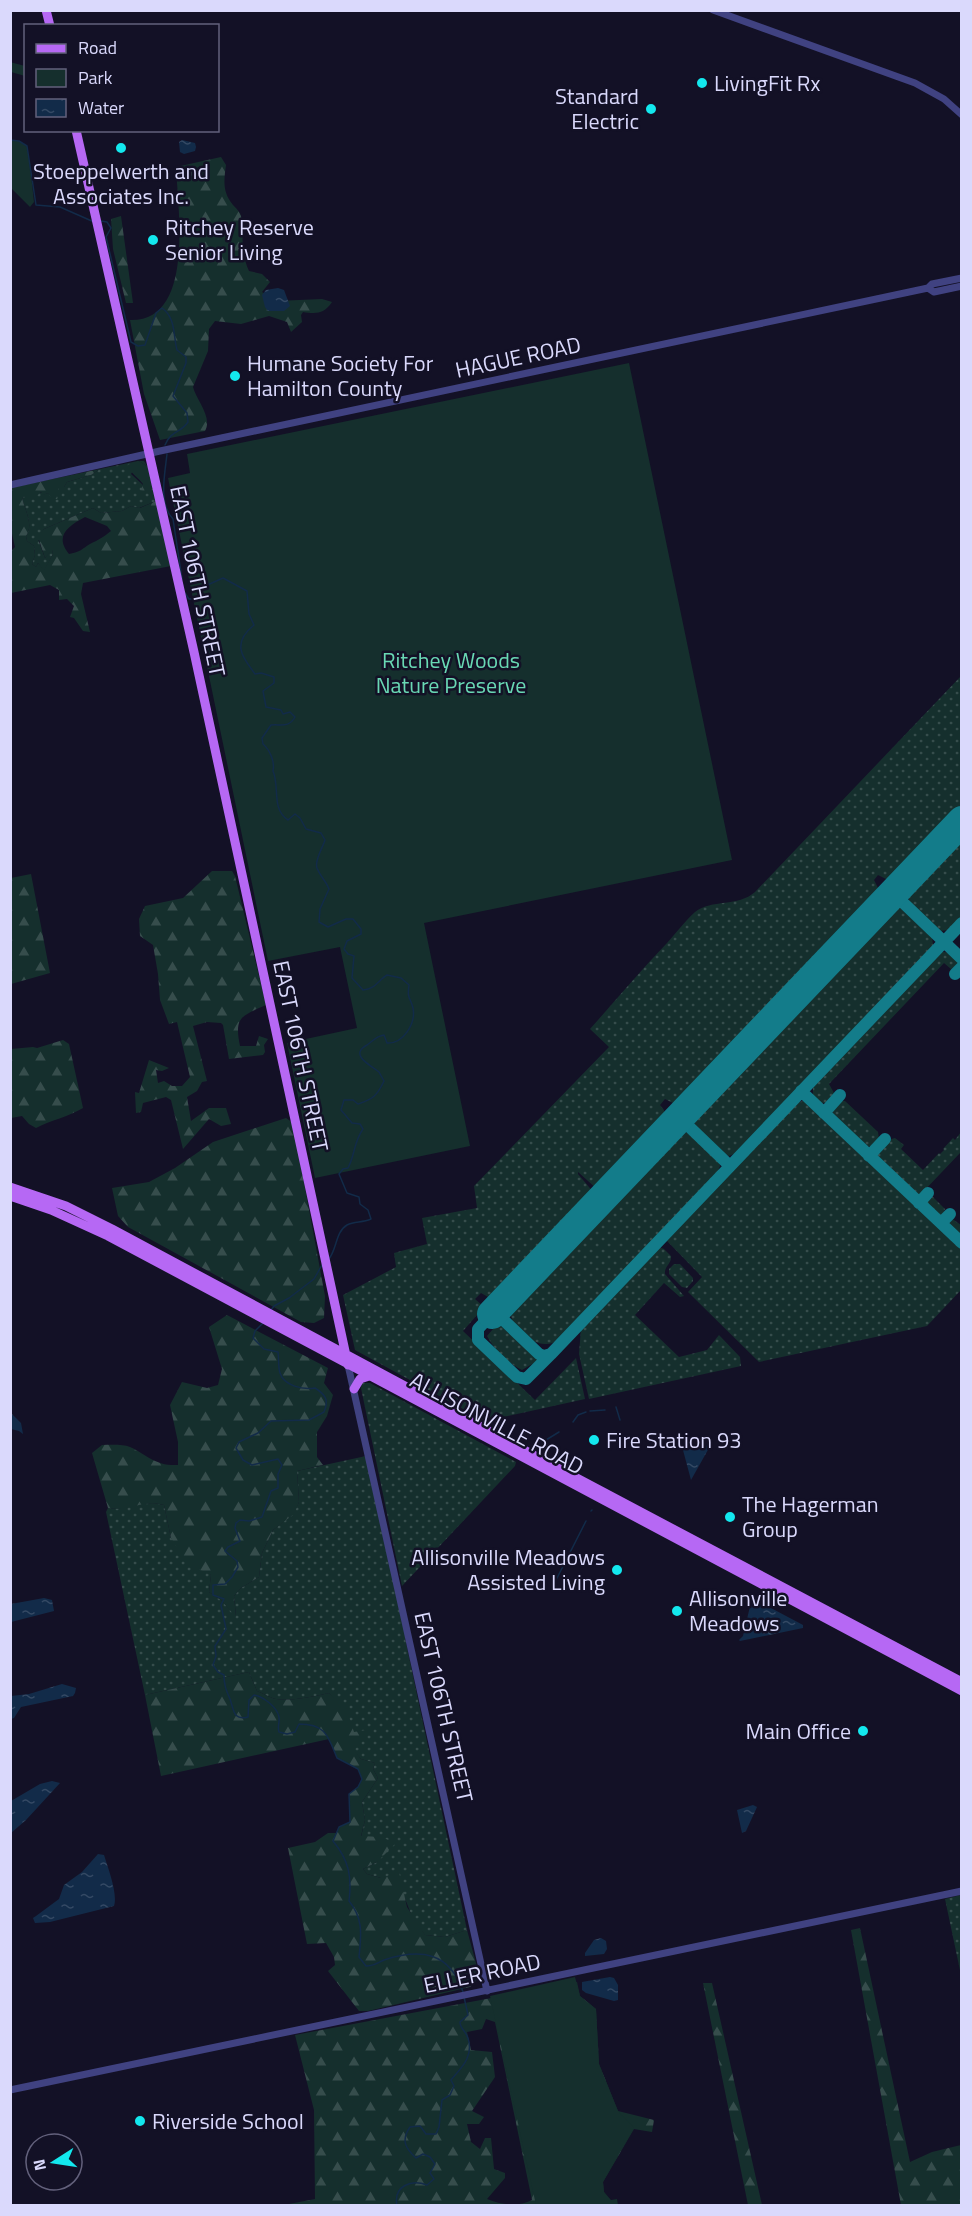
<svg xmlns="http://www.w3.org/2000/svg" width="972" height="2216" viewBox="0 0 972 2216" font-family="'Titillium Web',sans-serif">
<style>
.grass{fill:url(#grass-dots)}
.forest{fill:url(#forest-firs);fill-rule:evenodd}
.park{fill:#152f2d}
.water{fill:url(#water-ripples)}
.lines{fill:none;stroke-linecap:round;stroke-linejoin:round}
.stream{stroke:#122b49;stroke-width:1.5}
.taxiway{stroke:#137c8a;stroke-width:12}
.runway{stroke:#137c8a;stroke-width:30}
.minor{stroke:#404281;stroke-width:7}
.major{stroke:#b668f4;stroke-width:9}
.poi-dot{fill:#13e8ee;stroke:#131126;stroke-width:2}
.labels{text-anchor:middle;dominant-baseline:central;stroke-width:5;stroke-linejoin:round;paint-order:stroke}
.poi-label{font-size:22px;fill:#dad9fc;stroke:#131126;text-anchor:start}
.street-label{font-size:22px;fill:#dad9fc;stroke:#131126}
.park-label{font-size:22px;fill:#69d8b4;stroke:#131126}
</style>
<defs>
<pattern id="grass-dots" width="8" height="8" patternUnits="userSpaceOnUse" patternTransform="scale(1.5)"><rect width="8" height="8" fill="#152f2d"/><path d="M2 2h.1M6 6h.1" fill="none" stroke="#364d4c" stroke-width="1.8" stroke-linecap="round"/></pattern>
<pattern id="forest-firs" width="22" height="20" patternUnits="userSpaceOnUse" patternTransform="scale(1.5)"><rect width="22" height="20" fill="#152f2d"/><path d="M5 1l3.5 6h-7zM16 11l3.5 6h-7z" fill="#364d4c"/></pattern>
<pattern id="water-ripples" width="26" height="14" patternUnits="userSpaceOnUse" patternTransform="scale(1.5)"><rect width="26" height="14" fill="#122b49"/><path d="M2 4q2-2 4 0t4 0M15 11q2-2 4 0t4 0" fill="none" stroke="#344964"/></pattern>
</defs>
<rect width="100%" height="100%" fill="#131126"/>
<path class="grass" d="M138,461H144L148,467L139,461L131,474L143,485L153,489L156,501L139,508L131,506L122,511L101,513L93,508L44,529L37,540L38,539L45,558L52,549L53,554L44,571L38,563L36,567L32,564L35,555L34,546L27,541L26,536C34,524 25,511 22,498L39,492L42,493V495L48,493L51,495L59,487H64L67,482L91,475L100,469Z
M961,676V806L893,878L886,879L878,875L874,880L878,888L877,894L680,1101L673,1103L665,1099L660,1105L664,1110V1119L597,1189L578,1172V1174L594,1193L495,1296L488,1297L481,1293L475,1299L484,1307L463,1331L535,1400L576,1358L585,1399L485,1421L355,1350L343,1295L396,1267L394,1253L427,1244L422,1218L477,1208L474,1186L609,1047L590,1029C616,1000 640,971 667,943C676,933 685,921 695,912C712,899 738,907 755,892Z
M961,837V917L949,930L940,931L910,904L908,895Z
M897,906L902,908L932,936L933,946L736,1153L729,1156L724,1154L696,1127L694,1122L696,1115Z
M942,952C949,951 957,958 958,964L951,969L944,963L829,1084L834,1093L827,1103H821L813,1096V1085L937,954Z
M803,1101L807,1103L961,1249V1290L927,1326L759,1362L688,1292L702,1277L667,1241L668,1237L796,1103Z
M839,1101H845L878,1132L879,1139L872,1146L866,1147L833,1115L832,1109Z
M685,1132L691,1134L719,1161L720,1166L717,1173L560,1339C555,1342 551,1344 546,1344C531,1345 507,1324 511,1309L678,1134Z
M961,1132V1152L920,1195L916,1194L877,1156C878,1149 888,1139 895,1138L904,1145L901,1149L923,1170L939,1153L940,1154L944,1150L943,1149L953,1138L955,1140Z
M933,1197L945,1209L942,1216L938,1215L926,1203L928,1199Z
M951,1218L961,1225V1235L949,1225L948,1221Z
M659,1247L664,1249L671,1256C672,1264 664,1266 665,1274L684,1296L680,1297L664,1283L635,1315L679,1357L707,1350L719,1335L740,1357L741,1366L589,1399L579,1354L581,1328Z
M674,1264H680L693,1278V1281L687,1288L682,1287L669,1274V1269Z
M499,1322L539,1360L522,1370C506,1361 496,1352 487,1336Z
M362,1383H370L516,1462L515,1466L402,1586L361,1388Z
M366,1456L406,1637L405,1638L467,1930L445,1937L425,1935L413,1919L404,1896L381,1878L367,1874L363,1869L377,1862L381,1837H361L365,1820L362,1802L378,1778L373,1769L375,1763L361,1759L353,1750C355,1724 347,1712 329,1693C311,1697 293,1701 276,1699C270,1698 263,1693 257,1691L249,1672L145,1695L106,1512L108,1508C129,1511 140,1499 164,1505L171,1538L211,1575L209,1592L221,1600L236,1616L234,1596L241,1588L259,1577L262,1553L273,1530L293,1514L299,1502L297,1471Z
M961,1895H962L961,1975L945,1899Z"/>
<path class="forest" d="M221,157L226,165C224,180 222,192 233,205C236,208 240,212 241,216C244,236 240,252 249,271L262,274L270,282L262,292L277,301L322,299L332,302C324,314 316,314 303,312L301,315L302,322L291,332L287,322L269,316L241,324L215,321L209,329L208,351L193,387C196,400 213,417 205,431L160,440L144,394L130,320C195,322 178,209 176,167Z
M121,216L133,303H126L113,249L111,219Z
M139,461L148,467L153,489L143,491L141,490L143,484C138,477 131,474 127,465Z
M100,469L91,475L67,482L64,487H59L58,490L61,492L57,499H52L48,493L41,496L42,493L40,492L38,495L22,498C25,511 34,524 26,536L27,541L34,546L35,555L32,564L36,567L38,563L44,570L53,554L52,550L45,558L39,540H35L44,529L93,508L101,513L122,511L131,506L140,508L156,501L171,566L83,583L81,594L90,632L83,631L74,618L70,617L74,606L67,599L59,600V590L50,585L11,593V551L15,547L11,529L10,488ZM85,517L107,526L111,531C104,537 98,540 90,544C80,550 83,551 69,554C54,536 68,526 85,517Z
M212,871H232L235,876L266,1005C241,1016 234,1017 240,1046H256L259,1036L268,1039L264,1045L265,1052L263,1055L229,1059L223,1025L221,1023L207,1022L193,1026L207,1081L202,1082L197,1091L187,1097L191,1121L209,1108H226L231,1124L221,1126L209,1119L183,1149L171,1100L166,1097L143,1103L141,1112L136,1113L135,1092L139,1093L149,1060L169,1068L162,1071L156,1070L158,1083L164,1081L172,1086H182L190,1077L177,1022L169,1024L160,1000L158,974L153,945L140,936L139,919L145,906L183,898Z
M31,874L50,973L11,984V878Z
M63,1040L69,1044L83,1108C68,1117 51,1120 36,1128L29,1124L22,1116L11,1118V1049L33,1047L37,1048Z
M286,1118L293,1123L325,1296L324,1318L314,1323L301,1322L128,1227L118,1216L112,1188L149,1182L175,1168L213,1142Z
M227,1315L328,1368L324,1383L333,1395L327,1416L317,1432V1457L323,1465L297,1471L299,1502L294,1514L273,1530L262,1553L259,1577L241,1588L234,1596L236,1617L221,1600L209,1592L211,1575L186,1563L171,1538L164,1505C140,1499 130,1512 108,1508L92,1453L102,1445C111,1445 122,1444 130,1447C149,1456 155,1466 178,1465V1442L170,1405L182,1382L207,1388L218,1385L222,1369L209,1327Z
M249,1672L257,1691C263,1693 270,1698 276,1699C293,1701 311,1697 329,1693L349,1711V1717L354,1732L366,1730L369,1734L354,1750L361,1759L375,1763L373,1769L378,1778L362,1802L365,1820L361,1836L381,1837L396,1843L377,1862L363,1869L367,1874L381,1878L399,1872L407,1907L425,1935L445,1937L467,1930L477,1967L476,1982L470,1987L368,2011H359L328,1971L335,1965L334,1957L326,1943L307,1944L288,1848L315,1842L328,1833H337L339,1827L350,1822L349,1794L358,1787L362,1779L358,1769L337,1758L329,1739L161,1776L145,1695Z
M860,1928L910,2162L932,2152L961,2145V2205H901L851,1930Z
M577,1982L580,1996L596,2009L599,2064L618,2111L654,2120L652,2132L634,2129L603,2182L604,2192L613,2204L284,2205L315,2199L314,2110L295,2035ZM486,2019L495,2022L532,2200C519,2207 501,2205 487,2199L505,2178V2173L494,2169L491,2138H485L480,2149L471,2142L467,2124H479L484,2117L472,2111L495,2077L492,2052L471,2050L467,2032L482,2029Z
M703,1983H712L762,2205H748Z"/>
<path class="park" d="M10,62L25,66V76L11,72Z
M11,140L19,141L27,146C30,165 32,183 34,202L30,207L11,188Z
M629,363L732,860L424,923L470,1146L315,1178L287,1043L357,1028L340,947L268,961L168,478L190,473L187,454Z
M575,1977L580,1996L596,2009L599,2064L618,2111L634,2128L603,2182L604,2192L611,2200L617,2199L618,2205H536L490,1996Z"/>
<path class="water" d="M182,140L195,143L196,147L195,151L184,154L180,152L179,142Z
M278,288L284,290L290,306L284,311H268L265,307L262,295L266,290Z
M10,1412L21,1423L23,1434L19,1431L11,1429Z
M705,1445L709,1446V1448L691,1480L683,1450Z
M44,1598L52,1600L54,1611L11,1622V1604Z
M752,1598L803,1625V1628L740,1641L739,1640L743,1636Z
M62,1684L76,1688L75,1693L73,1696L21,1707L14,1718L11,1719V1696L29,1694Z
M52,1781L60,1783L26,1820L11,1833V1801L40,1784Z
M753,1805L757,1807L746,1831L742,1833L737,1810Z
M98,1854L104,1855C108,1868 118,1894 114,1906L50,1922L35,1923L33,1918L36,1916L59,1899L64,1885L82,1872Z
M601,1938L606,1941L607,1949L604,1954L585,1956V1953L594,1940Z
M610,1977L614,1978L618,1985V2000L614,2001L586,1993L582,1990V1982Z"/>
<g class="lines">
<path class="stream" d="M10,140L19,141L27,146L36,205L60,207L94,222
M101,221L107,222L111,228L106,237L131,342L138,346L145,345L156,313L162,308C176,318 173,335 177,350L186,357V363L173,396L187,413L188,422C181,433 171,430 165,445
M167,454C165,473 158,504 173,519L182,579
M185,593L189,599H198L202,593L203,587L223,578L247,591L249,614L254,625C232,643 241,655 255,674L261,673L274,677V683L263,691L266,707L281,710L283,714L290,712L295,717C289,728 281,724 271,725L262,738L263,744C270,750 275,762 273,771C280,787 271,809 288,820L295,814L300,818L306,829L321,833L325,840C323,847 314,861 317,868C320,876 326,881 329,889L320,909L319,922L328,927L346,919H353L361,929V934L347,941L344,949L348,954L354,956L352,978L363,990C376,989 377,981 387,975L401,978L409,985C407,1000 410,996 413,1008C416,1024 403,1044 387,1043L384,1035C376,1036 373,1041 367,1045C348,1055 372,1066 379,1072C380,1074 383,1079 384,1081C377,1096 373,1099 358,1104L353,1100H344L341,1110L352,1123L360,1124L363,1129C354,1141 355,1155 348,1168L343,1169L339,1174L347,1193L359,1197L360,1204L368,1210L371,1219C362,1223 355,1221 347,1225C335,1232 337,1251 328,1260
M271,1310L274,1306L289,1298L314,1279L322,1265
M264,1322L255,1331L253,1338L264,1349L278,1352C279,1359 278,1367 280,1373C284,1386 303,1390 315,1388C326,1395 329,1400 324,1412L309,1420L271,1421L258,1433L239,1442L236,1448L243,1460L252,1465L278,1459L282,1465L278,1474V1488L271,1491L262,1517L249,1521L240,1520L236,1523L235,1528L240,1541L228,1547L225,1551L237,1561L238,1567L232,1577L225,1584L213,1585V1595L224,1599L221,1605L226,1629L215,1646L216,1656L213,1665L218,1672L224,1675C224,1685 226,1690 230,1699C234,1710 233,1721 248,1717L249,1700L254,1695C264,1697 277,1707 279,1717C280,1723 277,1726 279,1732L287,1734L295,1732L299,1724C326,1724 328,1736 337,1758L358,1769L362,1779L358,1787L349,1794L350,1822L339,1827L333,1841C349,1860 352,1877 349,1901C364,1919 361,1936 359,1957L366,1966C374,1966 377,1963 384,1960C421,1948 450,1952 463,1992
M616,1407L620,1420
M590,1411L605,1410
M573,1422L578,1415L586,1412
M546,1440L559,1432
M591,1511L592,1510
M553,1586L586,1521
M397,2206C393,2186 411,2179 427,2185L434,2179L430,2173L435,2164L430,2157L423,2154L416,2158C405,2148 401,2140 410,2127L420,2126L426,2134H436L439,2127L442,2100L450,2095L454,2086L451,2080C461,2068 474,2057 468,2038C466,2031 460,2029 460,2022L468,2015L464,1997"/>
<path class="taxiway" d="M893,893L962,959
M955,974L962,967
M801,1091L962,1243
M824,1113L840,1095
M679,1117L730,1166
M869,1156L885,1139
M919,1203L928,1193
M941,1223L950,1214
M494,1311L539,1354L544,1356L551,1354L962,923
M492,1314L478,1329V1340L517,1377L526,1379L552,1353"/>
<path class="runway" d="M492,1314L962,821"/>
<path class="minor" d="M713,10L915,83L944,99L962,115
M928,288L934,292L962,286
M10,485L160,451L928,288L932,284L962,278
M348,1365L487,1991
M10,2090L962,1891"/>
<path class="major" d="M46,10L50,26
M76,130L194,652L348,1365
M10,1187L66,1206L112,1229L554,1466L962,1682
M10,1196L51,1210L108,1236L962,1691
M354,1389L360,1379L369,1376"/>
</g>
<g class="poi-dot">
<circle cx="702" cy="83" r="6"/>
<circle cx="651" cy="109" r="6"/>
<circle cx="121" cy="148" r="6"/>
<circle cx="153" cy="240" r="6"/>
<circle cx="235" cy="376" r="6"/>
<circle cx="594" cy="1440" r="6"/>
<circle cx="730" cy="1517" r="6"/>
<circle cx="617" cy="1570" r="6"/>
<circle cx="677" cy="1611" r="6"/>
<circle cx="863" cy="1731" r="6"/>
<circle cx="140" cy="2121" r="6"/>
</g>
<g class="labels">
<g class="poi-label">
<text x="714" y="83">LivingFit Rx</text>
<text x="639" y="96" text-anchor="end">Standard<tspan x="639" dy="25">Electric</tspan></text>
<text x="121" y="171" text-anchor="middle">Stoeppelwerth and<tspan x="121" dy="25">Associates Inc.</tspan></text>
<text x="165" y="227">Ritchey Reserve<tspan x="165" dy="25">Senior Living</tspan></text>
<text x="247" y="363">Humane Society For<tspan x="247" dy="25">Hamilton County</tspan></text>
<text x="606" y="1440">Fire Station 93</text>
<text x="742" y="1504">The Hagerman<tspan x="742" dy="25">Group</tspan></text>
<text x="605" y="1557" text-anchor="end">Allisonville Meadows<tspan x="605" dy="25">Assisted Living</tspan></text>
<text x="689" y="1598">Allisonville<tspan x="689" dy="25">Meadows</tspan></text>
<text x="851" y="1731" text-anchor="end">Main Office</text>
<text x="152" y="2121">Riverside School</text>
</g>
<g class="street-label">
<text transform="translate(518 357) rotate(-12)">HAGUE ROAD</text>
<text transform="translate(198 581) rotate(78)">EAST 106TH STREET</text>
<text transform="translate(301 1056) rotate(78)">EAST 106TH STREET</text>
<text transform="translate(497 1423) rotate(28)">ALLISONVILLE ROAD</text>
<text transform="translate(444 1707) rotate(77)">EAST 106TH STREET</text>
<text transform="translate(482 1973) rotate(-12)">ELLER ROAD</text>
</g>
<g class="park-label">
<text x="451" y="660">Ritchey Woods<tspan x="451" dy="25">Nature Preserve</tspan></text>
</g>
</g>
<rect width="972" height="2216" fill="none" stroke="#dad9fc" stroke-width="24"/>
<rect x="24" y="24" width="195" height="108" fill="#131126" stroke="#63617c" stroke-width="1.5"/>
<rect x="36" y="44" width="30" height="9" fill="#b668f4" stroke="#63617c" stroke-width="1.5"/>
<text x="78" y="54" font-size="18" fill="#dad9fc">Road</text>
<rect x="36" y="69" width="30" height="18" fill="#152f2d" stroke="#63617c" stroke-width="1.5"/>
<text x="78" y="84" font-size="18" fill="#dad9fc">Park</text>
<rect x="36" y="99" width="30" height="18" fill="url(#water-ripples)" stroke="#63617c" stroke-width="1.5"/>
<text x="78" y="114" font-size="18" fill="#dad9fc">Water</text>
<g transform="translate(54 2162) rotate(258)"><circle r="28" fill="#131126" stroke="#63617c" stroke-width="1.5"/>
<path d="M0-4.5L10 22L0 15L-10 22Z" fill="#13e8ee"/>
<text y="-9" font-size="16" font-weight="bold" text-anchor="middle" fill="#dad9fc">N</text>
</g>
</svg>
